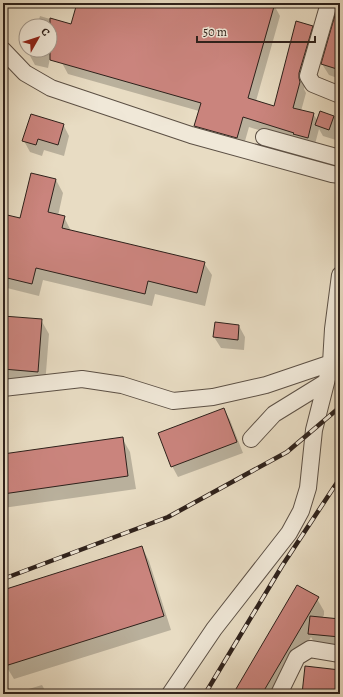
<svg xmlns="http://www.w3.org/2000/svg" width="343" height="697" viewBox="0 0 343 697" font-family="Alegreya,serif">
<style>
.shadow{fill:#0003}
.building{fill:#ca847d;stroke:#2e211b}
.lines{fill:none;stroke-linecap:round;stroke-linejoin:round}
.minor-casing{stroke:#5c5045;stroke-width:18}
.minor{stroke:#f0e8d8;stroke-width:16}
.rail-casing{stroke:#2e211b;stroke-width:4.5}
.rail{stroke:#f0e8d8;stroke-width:3;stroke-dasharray:9;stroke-linecap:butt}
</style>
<rect width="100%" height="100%" fill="#e8dcc3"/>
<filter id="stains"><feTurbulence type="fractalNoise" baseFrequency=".005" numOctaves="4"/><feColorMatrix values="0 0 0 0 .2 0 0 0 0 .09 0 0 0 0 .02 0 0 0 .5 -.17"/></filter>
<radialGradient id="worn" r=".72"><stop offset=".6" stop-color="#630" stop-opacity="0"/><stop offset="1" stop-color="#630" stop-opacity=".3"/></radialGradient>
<path class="shadow" d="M78,3H267L274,5L280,16L256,101L275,107L312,27L318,37L305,85L304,89L306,93L301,111L313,114L318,121L334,116L340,128L336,140L323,136L319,129L314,148L249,127L243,148L202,137L195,126L199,111L68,74L62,63Z
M340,4V79L329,75L322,64Z
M40,16L50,19L56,30L48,68L35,65L29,54L30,50H50V26H37Z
M63,124L69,136L64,156L44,150L42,156L30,152L24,141Z
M56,180L63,193L58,216L64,217L71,231L204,263L212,275L205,306L155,294L152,306L43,280L39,296L3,287V215L21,219Z
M3,317L41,320L49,334L45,385L3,382Z
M239,326L245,337L244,350L221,348L214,337Z
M224,409L230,420L243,453L178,477L172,466Z
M122,438L130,452L136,489L3,508V455Z
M142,547L149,561L171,630L14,679L6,666L3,655V591Z
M3,551L7,569L3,571Z
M316,597L324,611V615L322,618L340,620V649L317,647L311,637L278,694H234Z
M42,685L47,694H12Z"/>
<path class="building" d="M77,3H161L174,6L175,3H275L248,98L274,106L296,21L313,26L299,73V78L300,82L293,108L314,113L308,138L293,134L294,133L243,117L237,138L194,126L201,103L50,60V18L71,24Z
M337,8H340V70L321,64Z
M320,111L334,116L329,130L315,125Z
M31,114L64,124L58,145L38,139L36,145L22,141Z
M31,173L56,179L48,212L65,216L62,228L205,262L197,293L148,281L145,294L36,268L32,284L3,277V214L20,218Z
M3,316L42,319L38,372L3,369Z
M215,322L239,325L238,340L213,337Z
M224,408L237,442L171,467L158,433Z
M123,437L128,476L3,494V454Z
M142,546L164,616L5,666L3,659V590Z
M297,585L319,597L262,694H233Z
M310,616L340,619V637L308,634Z
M305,666L340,670V694H302Z"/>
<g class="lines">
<defs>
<path id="minor" d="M329,3L308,76L313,84L340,95
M3,50L25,73L51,88L191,135L332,174L340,175
M264,137L336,157
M3,388L82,379L122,385L173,401L213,397L266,385L331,363
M251,439L274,414L326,382
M170,694L214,629L289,533L301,511L308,488L314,430L331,363L333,329L340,275
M279,694L297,657L310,649L340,654"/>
</defs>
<use href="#minor" class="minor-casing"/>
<use href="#minor" class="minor"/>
<defs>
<path id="rail" d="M3,579L168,517L287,452L340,407
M205,694L282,566L340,478"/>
</defs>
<use href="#rail" class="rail-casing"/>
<use href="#rail" class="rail"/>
</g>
<rect width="343" height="697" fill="none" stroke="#e8dcc3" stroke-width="16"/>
<rect x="4" y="4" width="335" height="689" fill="none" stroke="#2e211b" stroke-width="2"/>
<rect x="8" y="8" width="327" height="681" fill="none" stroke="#2e211b"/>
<g transform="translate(38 38) rotate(51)"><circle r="19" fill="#f0e8d8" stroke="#a2988c"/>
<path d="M0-3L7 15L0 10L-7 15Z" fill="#8f2418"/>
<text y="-6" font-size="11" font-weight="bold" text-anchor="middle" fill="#2e211b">С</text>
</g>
<path d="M197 36v6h118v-6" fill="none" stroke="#2e211b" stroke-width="2"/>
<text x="203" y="36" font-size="12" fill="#2e211b" stroke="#f0e8d8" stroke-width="3" paint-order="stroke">50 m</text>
<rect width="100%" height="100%" filter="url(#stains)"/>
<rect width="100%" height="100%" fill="url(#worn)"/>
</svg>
